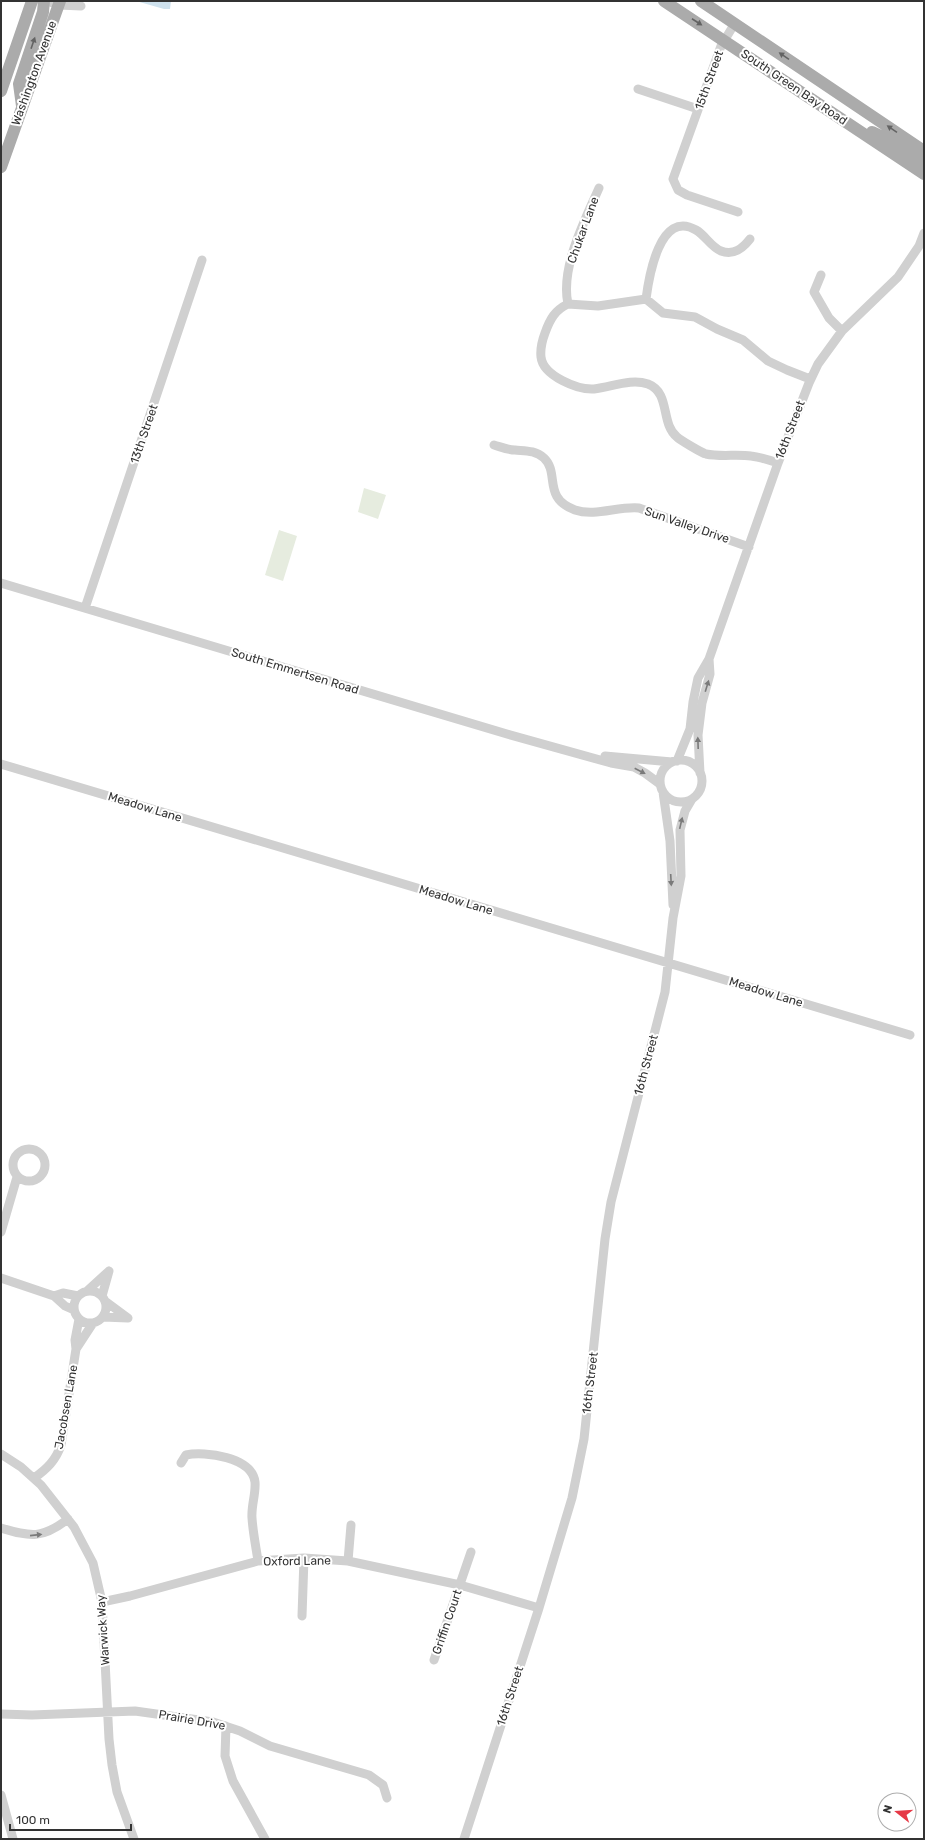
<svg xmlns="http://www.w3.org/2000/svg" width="925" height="1840" viewBox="0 0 925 1840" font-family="Rubik,sans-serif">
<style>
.green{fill:#e6ecdf}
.water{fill:#cfe2ee}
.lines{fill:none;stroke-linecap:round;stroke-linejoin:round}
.minor{stroke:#d0d0d0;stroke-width:9}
.major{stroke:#ababab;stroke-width:12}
.oneway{fill:#636363}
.oneway2{fill:#7a7a7a}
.labels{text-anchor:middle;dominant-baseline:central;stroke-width:4;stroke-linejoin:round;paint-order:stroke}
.street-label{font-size:12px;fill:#333;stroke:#fff}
</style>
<rect width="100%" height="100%" fill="#fff"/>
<path class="green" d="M364,488L386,495L378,519L358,512Z
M279,530L297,536L283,581L265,575Z"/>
<path class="water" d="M136,1H171L170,9H164Z"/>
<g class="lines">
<path class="minor" d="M47,1L59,5L81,6
M735,23L721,46L673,179L678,190L687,195L738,212
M638,89L698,109
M599,188C585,220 560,268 568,304C555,310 550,319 545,333C542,341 540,348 541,357C543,376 578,390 594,389C612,387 631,378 648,384C671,393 660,423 677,437C680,440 702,453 706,454C720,457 737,454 751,456C760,457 769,460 778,463
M821,275L814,292L829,318L842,331
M646,299C649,276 660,209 696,230C705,235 711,247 721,251C734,256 743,248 750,239
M568,304L598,306L646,299L663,313L695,317L717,329L743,340L768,361L787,370L810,379
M494,445C501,447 508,450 515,450C525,451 535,450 544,458C560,473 542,498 575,510C595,517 618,506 639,508L749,547
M1,583L507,734L611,763L634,767L645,773L660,784
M85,608L202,260
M605,756L672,762
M660 781a21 21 0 1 1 42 0a21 21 0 1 1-42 0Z
M677,761L690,729L693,702L698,678L709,659L778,463L809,383L818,364L842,331L898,277L919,246L924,233
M1,764L910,1035
M700,773L698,735L702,703L710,674L709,659
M663,792L670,841L673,905
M13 1165a16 16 0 1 1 32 0a16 16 0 1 1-32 0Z
M1,1232L17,1177
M1,1278L54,1296L65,1306L74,1310
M74 1307a16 16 0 1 1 32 0a16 16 0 1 1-32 0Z
M87,1291L109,1271
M54,1296L63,1293L78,1296
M102,1296L109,1271
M105,1301L128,1318
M103,1317L128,1318
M76,1349L93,1323
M1,1454L21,1467L41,1485L74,1527L93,1563L102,1602L109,1739L112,1765L117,1792L134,1839
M181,1463L186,1455C205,1451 252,1457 255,1482C256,1494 251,1506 252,1518C253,1533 256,1547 258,1561
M34,1478C47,1469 56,1460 61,1445L76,1349L75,1340L79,1319
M1,1528C31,1537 42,1539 68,1519
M348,1561L351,1525
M102,1602L130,1596L258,1561L304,1558L348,1561L460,1585L539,1608
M302,1616L304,1558
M434,1660L471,1552
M1,1714L32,1715L135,1711L213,1722L240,1731L270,1746L369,1775L383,1785L387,1798
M226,1726L225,1756L233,1781L265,1839
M1,1795L13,1839
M464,1839L539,1608L572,1498L584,1439L605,1239L611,1202L665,992L673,918L681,876L680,830L685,811L692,799"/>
<path class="major" d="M664,1L924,174
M701,1L924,151
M1,91L32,1
M22,106L19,84L43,12L44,1
M872,132L889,140L924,164
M1,167L60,1"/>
</g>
<defs><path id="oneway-solid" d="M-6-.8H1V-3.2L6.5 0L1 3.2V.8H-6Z"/></defs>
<g class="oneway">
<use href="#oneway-solid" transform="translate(697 22) rotate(33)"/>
<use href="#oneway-solid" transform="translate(33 43) rotate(-71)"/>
<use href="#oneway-solid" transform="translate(784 56) rotate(-146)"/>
<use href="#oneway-solid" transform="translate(892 129) rotate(-146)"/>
</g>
<g class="oneway2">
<use href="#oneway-solid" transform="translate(707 686) rotate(-73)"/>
<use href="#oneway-solid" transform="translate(698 743) rotate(-92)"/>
<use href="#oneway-solid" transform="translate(640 771) rotate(27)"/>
<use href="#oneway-solid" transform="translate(681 823) rotate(-77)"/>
<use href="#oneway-solid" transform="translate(671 880) rotate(87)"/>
<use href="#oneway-solid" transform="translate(36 1535) rotate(-6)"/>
</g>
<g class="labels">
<g class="street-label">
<text transform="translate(34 73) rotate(-70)">Washington Avenue</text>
<text transform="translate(709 80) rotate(-70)">15th Street</text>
<text transform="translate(794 87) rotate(34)">South Green Bay Road</text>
<text transform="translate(583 230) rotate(-70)">Chukar Lane</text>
<text transform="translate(790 430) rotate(-69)">16th Street</text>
<text transform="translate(144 434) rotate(-71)">13th Street</text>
<text transform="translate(687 525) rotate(19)">Sun Valley Drive</text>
<text transform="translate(295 671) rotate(17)">South Emmertsen Road</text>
<text transform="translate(145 807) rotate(17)">Meadow Lane</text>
<text transform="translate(456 900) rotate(17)">Meadow Lane</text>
<text transform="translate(766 992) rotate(17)">Meadow Lane</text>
<text transform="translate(646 1065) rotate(-75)">16th Street</text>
<text transform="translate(590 1383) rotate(-83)">16th Street</text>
<text transform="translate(66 1407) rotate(-80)">Jacobsen Lane</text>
<text transform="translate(297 1561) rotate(-1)">Oxford Lane</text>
<text transform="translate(447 1622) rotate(-71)">Griffin Court</text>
<text transform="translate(103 1630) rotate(-94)">Warwick Way</text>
<text transform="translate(510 1696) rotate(-72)">16th Street</text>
<text transform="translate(192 1720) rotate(10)">Prairie Drive</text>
</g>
</g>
<rect width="925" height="1840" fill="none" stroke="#333333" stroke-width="4"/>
<g transform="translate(897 1812) rotate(287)"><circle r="19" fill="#ffffff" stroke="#adadad"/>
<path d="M0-3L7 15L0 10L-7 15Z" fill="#e63946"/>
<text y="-6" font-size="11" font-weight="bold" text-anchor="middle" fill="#333333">N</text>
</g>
<path d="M10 1824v6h121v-6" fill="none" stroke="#333333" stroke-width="2"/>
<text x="16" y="1824" font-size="12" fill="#333333" stroke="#ffffff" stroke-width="3" paint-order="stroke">100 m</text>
</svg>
